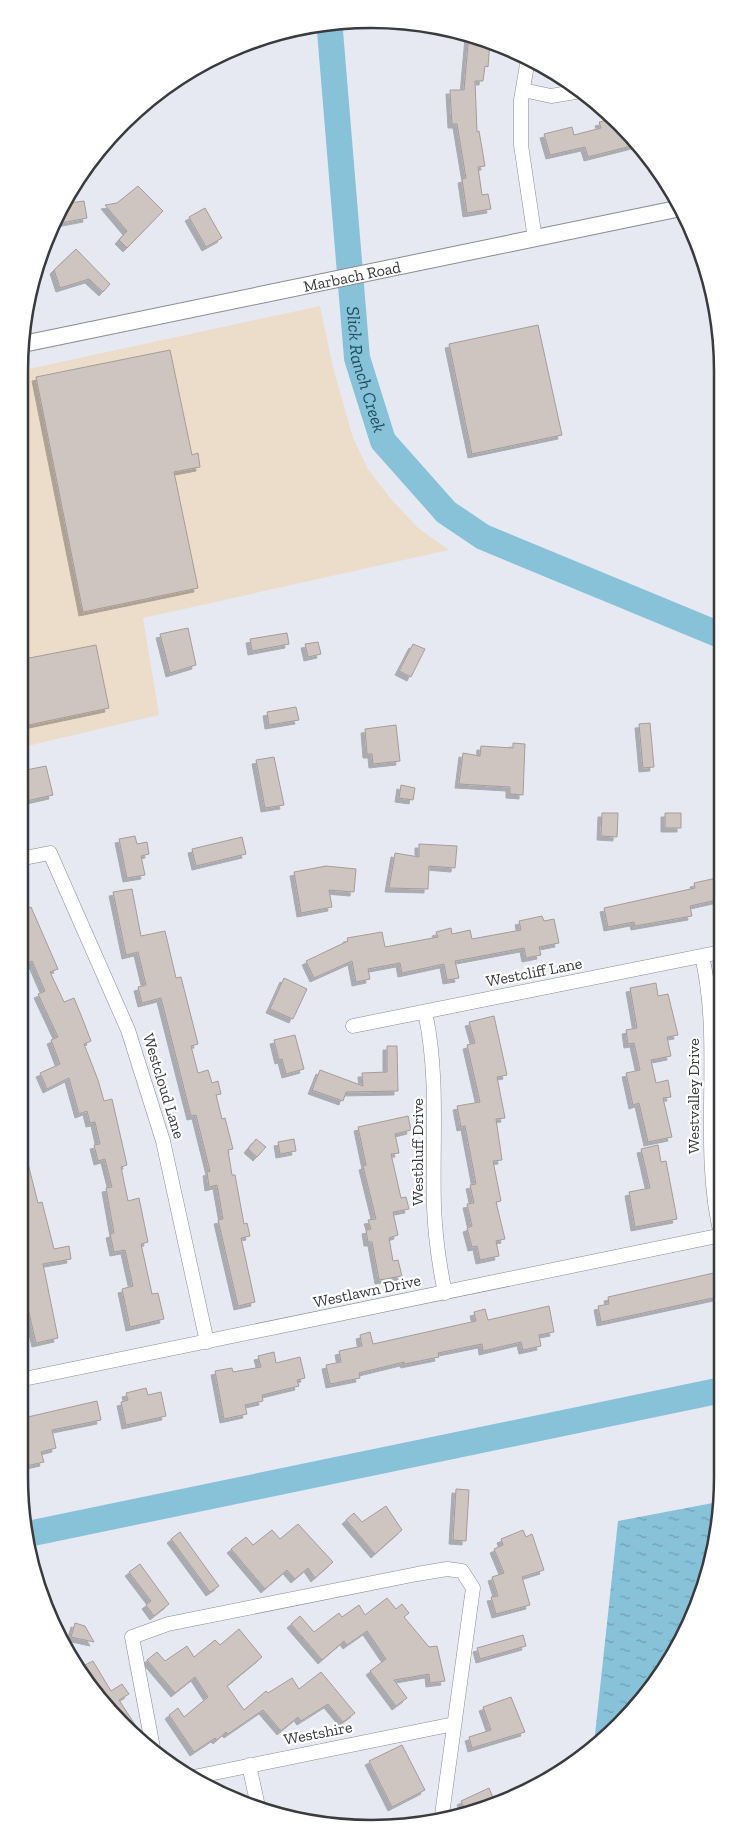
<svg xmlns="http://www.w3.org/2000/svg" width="741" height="1848" viewBox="0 0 741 1848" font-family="'Zilla Slab',serif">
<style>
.commercial{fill:#ecddca}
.water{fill:url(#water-ripples)}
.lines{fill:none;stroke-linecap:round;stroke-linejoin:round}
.river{stroke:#87c2d9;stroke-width:26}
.building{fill:#cfc5c0;stroke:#a69c98;filter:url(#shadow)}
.minor-casing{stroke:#898c95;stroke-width:15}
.tertiary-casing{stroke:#898c95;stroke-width:18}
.minor{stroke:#fff;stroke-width:14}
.tertiary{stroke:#fff;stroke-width:16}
.labels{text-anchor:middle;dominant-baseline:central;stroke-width:4.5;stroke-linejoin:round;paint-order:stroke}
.street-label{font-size:16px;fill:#3a3b3f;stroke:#fff}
.water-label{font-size:18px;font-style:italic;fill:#1c4d5e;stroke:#fff}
.rim{fill:none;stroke:#3a3b3f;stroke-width:2.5}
</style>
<defs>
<pattern id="water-ripples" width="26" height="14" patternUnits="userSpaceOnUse" patternTransform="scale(1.25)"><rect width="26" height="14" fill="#87c2d9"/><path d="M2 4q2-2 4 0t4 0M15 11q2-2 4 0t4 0" fill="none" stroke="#6f9fb1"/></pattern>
<filter id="shadow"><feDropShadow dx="-4" dy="4" stdDeviation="0" flood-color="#0004"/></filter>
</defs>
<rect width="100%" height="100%" fill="#e6e9f2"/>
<path class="commercial" d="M320,306L333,367L353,438L368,469L391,499L418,528L449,550L143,618L159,715L19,748V371Z"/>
<path class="water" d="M718,1502L704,1590L649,1692L594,1744L618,1521Z"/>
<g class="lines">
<g class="river">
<path id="s1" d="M331,22L330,31L357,358L383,441L446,512L483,537L720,635"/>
<path d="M28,1534L722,1390"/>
</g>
</g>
<path class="building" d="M469,34L490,41L488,67L485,66L483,81H475L477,132L479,131L485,166L478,167L482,195L488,194L491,209L467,213L462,179L466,178L457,124H452L450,90H464Z
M612,119L639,144L588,157L585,147L550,155L544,134L572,127L574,135L601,128L599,122Z
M138,186L163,211L127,248L119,240L127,231L105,205L117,203Z
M84,201L87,218L61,223L59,211L61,204Z
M205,208L222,238L206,247L189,217Z
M76,249L110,284L103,292L89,279L60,288L54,270Z
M538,325L562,435L472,454L449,344Z
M170,350L192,455L198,453L200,467L174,472L198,588L83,612L36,377Z
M188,628L196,665L170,673L160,634Z
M287,633L289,644L252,651L250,639Z
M318,642L321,654L308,657L305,644Z
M413,644L425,649L411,677L399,671Z
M96,645L109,708L19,727V660Z
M296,707L299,720L269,725L267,712Z
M650,723L654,767L643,768L639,724Z
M396,725L400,761L373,764L372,754H367L365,729Z
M513,743L525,744L523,795L510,794V787L459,784L463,753L480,756L481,746L513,748Z
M274,757L284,805L265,808L256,760Z
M46,766L53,795L22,802L19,783L29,780L26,770Z
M401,785L415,788L413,800L399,798Z
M602,813H618L617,837L601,836Z
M665,813H681V828H665Z
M135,836L137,844L147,842L149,854L141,856L145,875L127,878L119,839Z
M242,837L246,854L196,866L192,849Z
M419,844L457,846L455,868L429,866L428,889L389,888L395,853L419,857Z
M326,866L356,869L354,892L329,890L332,907L301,913L294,872Z
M721,877V899L690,906L692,916L635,926L634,922L608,927L604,908L695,888L694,883Z
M132,889L141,936L165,931L176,978L181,977L198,1044L191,1046L198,1073L208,1070L212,1083L218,1081L221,1094L216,1095L222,1119L225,1118L233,1149L228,1150L232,1175H235L244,1224L247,1223L250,1236L241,1238L255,1302L238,1306L218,1220L223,1219L217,1185L209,1187L207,1172L210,1171L196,1115L191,1116L161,998L142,1003L138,987L146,985L138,952L126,955L113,892Z
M31,907L58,969L50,972L64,1002L74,998L81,1015L91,1041L84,1044L98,1080L104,1101L112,1099L127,1165L121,1167L128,1201L139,1198L148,1242L141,1244L152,1294L158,1293L164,1319L130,1327L122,1289L133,1286L125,1250L114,1252L110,1234L114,1233L106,1188L112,1187L105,1159L98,1161L94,1145L100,1144L95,1122L90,1123L87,1111L79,1114L69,1078L47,1089L40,1073L60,1064L51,1040L58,1037L38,994L45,991L32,961L19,967V956L27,952L19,934V912Z
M542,916L544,921L554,919L559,943L539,947L541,955L526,958L524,948L455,961L459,978L447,980L444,964L402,973L400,963L368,969L370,979L356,982L352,961L314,978L306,961L348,941L347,938L382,932L385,947L438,937L436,932L451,928L452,934L470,930L472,939L521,930L519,921Z
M284,978L307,989L293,1019L270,1009Z
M656,983L658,996L668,994L678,1035L667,1037L671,1056L651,1060L656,1083L668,1080L671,1097L663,1098L672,1137L648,1142L639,1103L633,1105L626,1073L640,1070L634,1043L628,1044L626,1030L637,1028L630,988Z
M494,1016L507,1075L497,1077L505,1118L496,1119L502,1160L493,1161L501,1201L496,1202L505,1239L496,1241L499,1256L480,1260L477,1246L472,1247L467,1228L472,1226L467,1204L474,1203L470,1185L476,1184L465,1126L461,1127L457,1106L480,1102L467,1045L475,1043L469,1022Z
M295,1035L304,1069L286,1074L282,1059L279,1060L274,1040Z
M387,1046H397L398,1091L346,1092L343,1101L312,1090L320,1070L363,1086L362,1073L387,1072Z
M408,1116L411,1130L395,1134L399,1153L391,1154L401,1198L406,1197L409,1209L393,1212L398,1235L389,1238L393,1261L398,1260L402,1276L379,1280L372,1242H368L366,1230L371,1229L368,1220L376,1219L363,1166L366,1165L358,1127Z
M256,1139L266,1147L257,1157L248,1149Z
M294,1139L296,1151L280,1154L278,1142Z
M19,1144H23L38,1203L42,1202L54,1249L69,1246L71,1259L43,1264L58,1338L36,1343L25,1296L19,1297V1257L27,1255L19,1219Z
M658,1145L661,1162L666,1161L677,1219L635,1227L629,1192L650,1188L641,1149Z
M718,1272L722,1296L601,1322L598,1306L609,1304L608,1297Z
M549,1306L554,1332L539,1335L541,1346L523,1350L521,1342L483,1351L482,1344L438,1353L439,1357L405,1364L404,1362L359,1373L360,1378L330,1384L326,1365L341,1362L339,1351L362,1346L360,1335L370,1332L373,1344L476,1321L474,1312L485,1309L488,1320Z
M274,1352L276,1363L300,1357L305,1378L297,1380L299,1386L262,1395L263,1401L245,1405L247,1414L224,1419L215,1371L232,1368L233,1372L261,1367L258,1356Z
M146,1388L148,1395L161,1392L166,1416L126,1425L121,1402L128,1400L126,1393Z
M97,1401L101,1420L52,1430L56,1448L41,1452L44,1462L22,1467L19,1453V1419Z
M456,1489L469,1490L466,1541L453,1540Z
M386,1506L402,1530L375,1554L346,1520L354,1513L362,1522Z
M298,1524L333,1562L315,1578L308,1568L295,1579L287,1570L265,1589L231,1549L246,1537L253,1545L272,1530L280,1539Z
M523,1530L526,1537L532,1534L544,1570L522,1577L530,1605L496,1614L491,1597L498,1596L492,1577L504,1573L494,1549L503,1545L501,1539Z
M180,1532L219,1586L210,1592L171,1539Z
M140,1564L169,1604L154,1616L146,1605L151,1601L129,1572Z
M387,1598L396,1609L402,1604L409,1613L404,1617L429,1647L437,1646L445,1681L430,1683L429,1674L394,1680L407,1698L396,1706L370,1671L386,1659L367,1631L347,1645L344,1641L322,1660L291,1624L300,1616L314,1632L339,1613L342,1617L359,1605L365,1615Z
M75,1623L85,1626L94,1642L71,1637Z
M239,1629L262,1657L227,1686L244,1710L266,1691L268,1693L292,1678L299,1689L321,1672L355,1713L343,1722L328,1704L301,1721L298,1717L281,1731L263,1710L228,1734L226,1732L217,1740L215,1738L194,1752L169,1715L178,1708L184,1717L208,1697L195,1677L175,1693L147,1660L157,1652L165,1661L187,1646L194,1657L215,1640L220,1645Z
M523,1635L526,1646L480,1659L477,1648Z
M93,1661L111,1691L122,1684L129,1694L119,1700L141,1734L140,1738L106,1709L77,1669Z
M511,1697L525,1732L472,1748L469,1737L491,1730L483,1707Z
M402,1745L425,1790L392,1807L369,1761Z
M489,1788L496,1805L467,1814L461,1801Z"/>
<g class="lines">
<defs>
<path id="minor" d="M528,59L521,100V145L535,239
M523,90L551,96L581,91
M19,859L50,853L128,1030L163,1141L207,1342
M702,956C723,1047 699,1143 721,1235
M425,1012C439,1076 432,1141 434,1206C435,1235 439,1264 445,1293
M353,1026L721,952
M19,1380L722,1235
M153,1748L132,1637L168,1624L417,1574L447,1569L462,1571L473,1588L441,1822
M249,1765L259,1811
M189,1778L454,1724"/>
<g id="tertiary">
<path id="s2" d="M23,344L681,208"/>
</g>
</defs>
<use href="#minor" class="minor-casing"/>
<use href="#tertiary" class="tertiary-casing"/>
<use href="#minor" class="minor"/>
<use href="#tertiary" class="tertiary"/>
</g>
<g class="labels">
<g class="street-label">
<text stroke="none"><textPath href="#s2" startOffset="336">Marbach Road</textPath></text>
<text transform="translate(534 972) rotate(-11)">Westcliff Lane</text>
<text transform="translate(164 1086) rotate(73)">Westcloud Lane</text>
<text transform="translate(693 1096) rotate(-90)">Westvalley Drive</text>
<text transform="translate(417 1152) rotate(-90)">Westbluff Drive</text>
<text transform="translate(367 1291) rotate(-12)">Westlawn Drive</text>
<text transform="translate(318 1733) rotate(-11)">Westshire</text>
</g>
<g class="water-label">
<text stroke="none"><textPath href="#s1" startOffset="350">Slick Ranch Creek</textPath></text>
</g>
</g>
<path d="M0 0H741V1848H0ZM371 28H371A343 343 0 0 1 714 371V1477A343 343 0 0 1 371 1820H371A343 343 0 0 1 28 1477V371A343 343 0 0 1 371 28Z" fill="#fff" fill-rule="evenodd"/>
<path class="rim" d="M371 28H371A343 343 0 0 1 714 371V1477A343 343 0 0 1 371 1820H371A343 343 0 0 1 28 1477V371A343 343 0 0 1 371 28Z"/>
</svg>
